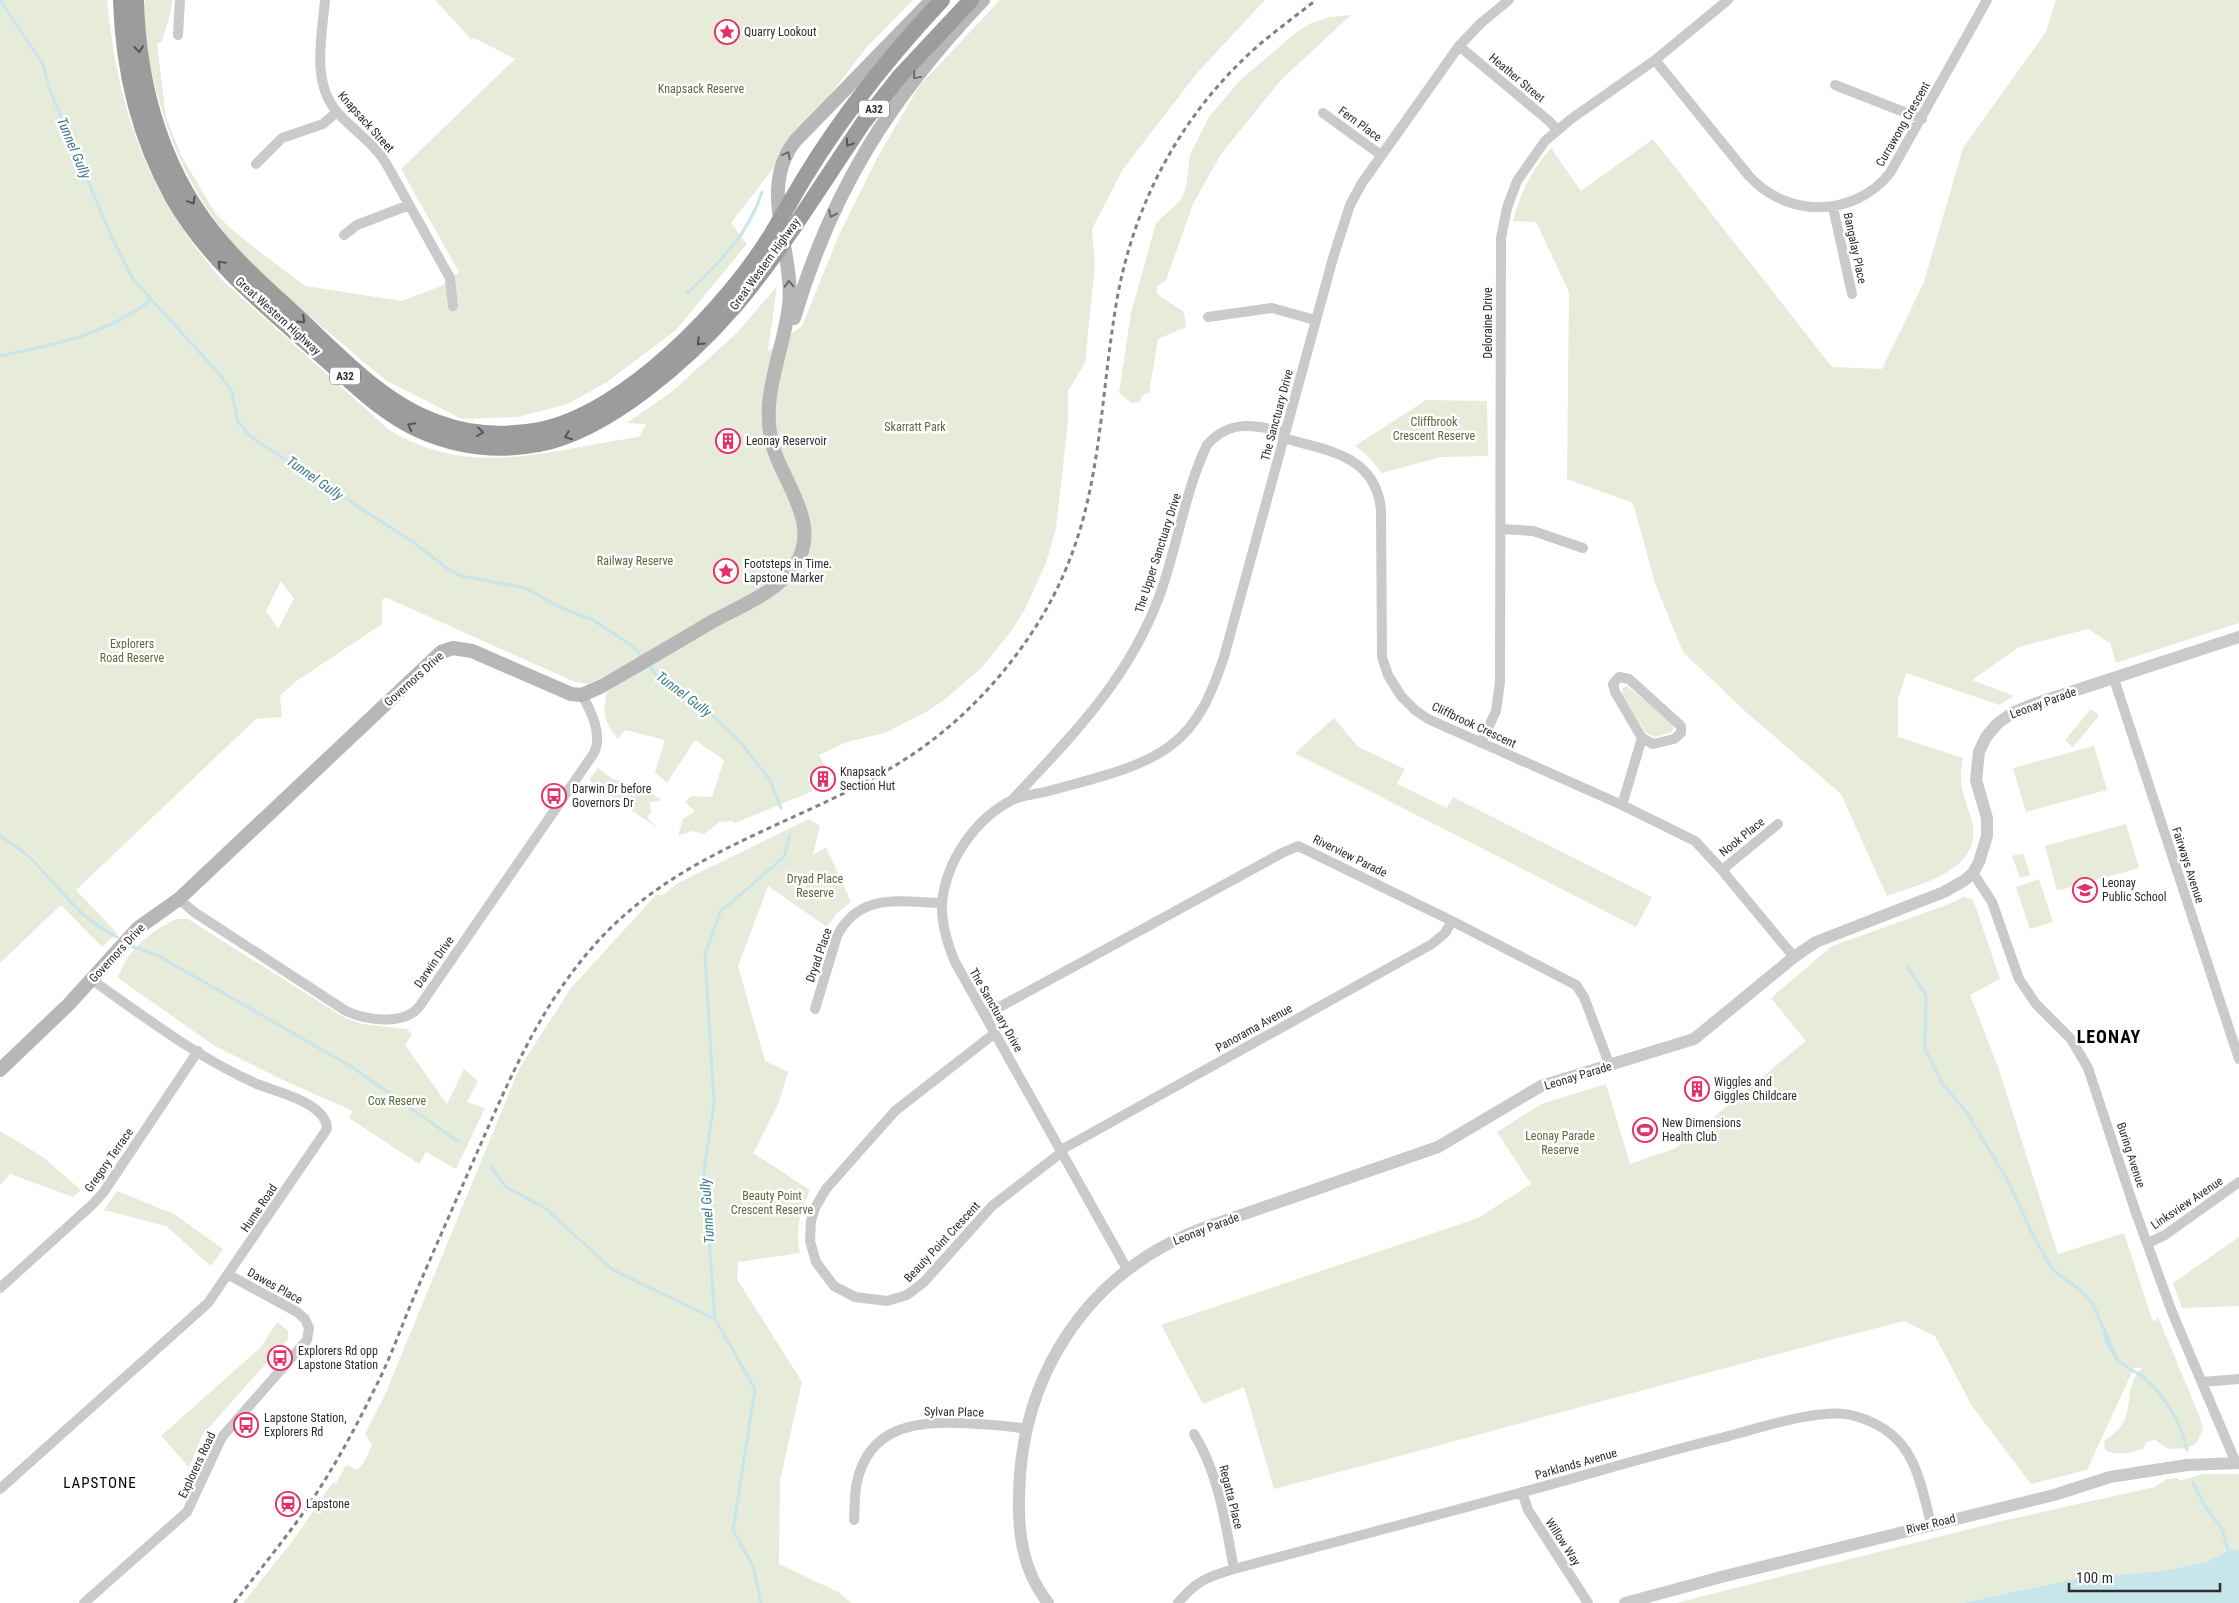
<svg xmlns="http://www.w3.org/2000/svg" width="2239" height="1603" viewBox="0 0 2239 1603" font-family="'Roboto Condensed',sans-serif">
<style>
.green{fill:#e7ebda;fill-rule:evenodd}
.water{fill:#c7e5ea}
.lines{fill:none;stroke-linecap:round;stroke-linejoin:round}
.stream{stroke:#c7e5ea;stroke-width:3}
.minor{stroke:#cacaca;stroke-width:10}
.tertiary{stroke:#cacaca;stroke-width:12}
.secondary{stroke:#b7b7b7;stroke-width:14}
.trunk{stroke:#9c9c9c;stroke-width:16}
.rail{stroke:#828282;stroke-width:3;stroke-dasharray:5 4;stroke-linecap:butt}
.trunk-bridge{stroke:#9c9c9c;stroke-width:16}
.oneway{stroke:#545454}
.oneway2{stroke:#6b6b6b}
.labels{text-anchor:middle;dominant-baseline:central;stroke-width:5;stroke-linejoin:round;paint-order:stroke}
.shield{fill:#fff;stroke:#6c6c6c;stroke-width:1}
.shield-label{font-size:11px;font-weight:bold;fill:#2d2d2d}
.poi-label{font-size:12px;fill:#2d2d2d;stroke:#fff;text-anchor:start}
.street-label{font-size:12px;fill:#2d2d2d;stroke:#fff}
.park-label{font-size:12px;fill:#5b683b;stroke:#fff}
.water-label{font-size:14px;font-style:italic;fill:#3a7c88;stroke:#fff}
.quarter-label{font-size:15px;letter-spacing:1px;fill:#000;stroke:#fff}
.district-label{font-size:18px;font-weight:bold;letter-spacing:1px;fill:#000;stroke:#fff}
</style>
<rect width="100%" height="100%" fill="#fff"/>
<path class="green" d="M0,0H107C118,112 148,196 223,281L388,429C472,481 550,449 639,437L646,424L627,423L670,393L738,332L777,286L768,351L802,326L839,235L877,158L920,85L1000,0H1265L1197,73L1123,169L1092,229L1095,264L1085,363L1068,391V422L1056,528L1046,563L1025,609L1012,630L983,666L944,700L926,712L885,733L847,742L819,755L825,767L807,779L813,791L735,823L731,820L728,822L721,821L704,834L692,831L678,836L683,819L695,811L685,802L691,796L712,797L724,760L695,740L667,783L655,772L665,740L625,730L618,739C604,723 602,712 607,692L639,673L630,663L588,684L575,682L385,597L382,600V624L295,682L280,696L282,717L256,719L76,890L117,933L102,947L61,905L0,963ZM281,581L294,599L278,629L266,611Z
M145,0H172L171,11L162,41L157,44L166,117L181,155L215,213L230,228L251,245L305,286L402,301L441,286L459,272L401,169L515,59L474,38L472,40L435,0H913L866,48L731,223L747,244L676,330L607,382L568,404L517,417L462,419L387,381L372,369C332,334 290,301 252,264C206,219 173,156 157,93C148,62 142,32 145,0Z
M2056,0H2239V623L2116,663L2110,643L2088,629L2019,647L1972,680L2014,696L1999,705L1906,673L1898,700V737L1963,758C1958,779 1963,795 1970,815C1989,869 1923,883 1887,896L1841,794L1746,712L1683,652L1655,583L1633,503L1567,479L1569,292L1536,222L1513,221C1520,193 1532,170 1551,148L1581,191L1653,139L1832,367L1882,369L1924,282L1963,148L2046,32Z
M1351,15L1281,80L1221,154L1193,204L1166,280L1157,286V294L1184,312L1186,327L1158,339L1149,393L1144,394L1139,402L1132,403L1119,393L1131,313L1156,223L1180,201L1186,188L1190,155L1209,117L1240,80L1298,31L1311,23L1330,17Z
M1426,400L1487,401L1488,456L1441,457L1382,473L1369,457L1355,446Z
M1627,686L1674,725L1672,732L1656,737L1646,733L1622,694L1623,688Z
M2091,709L2099,716L2073,747L2065,740Z
M1334,718L1358,747L1405,769L1397,784L1447,808L1453,797L1652,897L1636,927L1295,753Z
M2094,746L2107,790L2026,812L2013,768Z
M598,768L611,778L660,798L661,801L650,802L651,813L647,817L657,828L589,780Z
M809,819L820,826L813,855L826,847L851,902L837,913L827,927L768,886L738,966L765,1061L788,1072L778,1105L753,1153L810,1190C800,1210 795,1231 800,1253L738,1262L737,1279L802,1382L780,1481L779,1564L838,1592L852,1603H243L294,1539L333,1482L336,1484L346,1465L357,1470L364,1462L372,1445L365,1434L385,1395L519,1069L571,988L656,895H663L678,883Z
M2126,824L2139,868L2057,891L2045,846Z
M2023,853L2030,875L2020,878L2012,856Z
M2039,879L2053,922L2030,929L2016,887Z
M1964,897L1972,899L1975,905L2000,979L1970,995L1998,1067L2058,1254L2124,1233L2152,1319L2154,1322L2158,1317L2199,1415L2203,1429L2196,1444L2186,1448L2168,1449L2155,1440L2147,1442L2143,1449C2131,1453 2117,1456 2105,1450L2104,1441C2112,1435 2121,1429 2125,1419C2132,1400 2126,1383 2142,1368H2134L2087,1470L2031,1484L1972,1406L1935,1336L1904,1321C1694,1375 1485,1434 1274,1489L1244,1387L1203,1404L1161,1325L1478,1218L1531,1184L1497,1132L1541,1104L1606,1084L1630,1164L1676,1148L1806,1041L1771,998L1832,946L1944,906Z
M177,919H188L345,1018L363,1024L407,1029L412,1034L405,1045L447,1104L464,1069L478,1081L467,1102L485,1108L456,1169L426,1152L419,1164L349,1118L353,1111L285,1081L213,1045L117,977C122,972 123,963 128,957C141,940 158,927 177,919Z
M0,1131L43,1157L81,1190L73,1197L10,1174L0,1185Z
M117,1191L174,1214L223,1249L211,1266L166,1226L104,1210Z
M2239,1237V1306L2182,1308L2173,1283Z
M277,1322L288,1331V1339L203,1434L189,1467L161,1436L261,1347Z
M2203,1474H2239V1550L2231,1549L2206,1562L2162,1571L2079,1578L1962,1603H1676L2002,1521L2155,1487L2167,1479L2177,1478L2179,1481Z"/>
<path class="water" d="M2105,1327L2118,1357L2116,1361L2105,1342L2102,1328Z
M2231,1549L2239,1550V1603H1962L2079,1578L2162,1571L2206,1562Z"/>
<g class="lines">
<path class="stream" d="M0,0L43,64L49,88L111,236L133,279L220,375L232,391L237,420L249,435L260,443L413,542L448,569L461,576L526,588L559,607L593,620L634,647L642,657
M687,293C719,263 749,234 762,192
M0,356C57,344 103,336 151,300
M648,664L656,675L710,713L741,743L770,780L781,808
M0,836C9,842 20,849 28,856C57,883 79,920 117,937
M131,946L157,955L352,1067L459,1142
M1907,966L1926,995L1925,1049L1943,1084L1967,1113L2008,1181L2034,1237L2052,1269L2081,1291L2093,1304L2104,1330
M491,1167L506,1187L545,1208L613,1270L715,1319
M2115,1356C2122,1367 2134,1370 2143,1377C2165,1395 2182,1423 2187,1450
M2193,1483L2206,1508L2222,1529L2229,1553
M761,1603L753,1566L733,1530L755,1389L715,1319L704,1171L714,1103L705,955L720,912L784,857L790,835"/>
<path class="minor" d="M325,0C322,36 311,82 337,112C353,130 375,144 387,165L450,278L453,306
M178,35L180,0
M1459,46L1549,121L1557,130
M1655,60L1749,176C1787,218 1854,218 1890,173L1987,0
M1835,85L1922,119
M1323,113L1381,155
M256,164L282,138L323,124L337,112
M1833,207L1852,294
M344,235L357,225L409,205
M1208,317L1272,308L1315,320
M1283,438C1326,450 1376,455 1381,510L1382,657L1388,675L1401,696L1415,710L1428,719L1622,805L1695,841L1721,869L1794,957
M1501,529L1533,531L1583,548
M2114,679L2239,1059
M1481,743L1496,711L1500,682L1501,238L1507,208L1517,181L1545,141L1571,119L1655,60L1728,0
M1013,799C1072,736 1128,680 1159,597C1177,549 1185,490 1207,445C1229,419 1255,425 1285,432
M1622,805L1642,738L1615,692L1613,684L1619,677L1629,679L1681,726V733L1674,739L1653,744L1642,738
M1722,870L1778,824
M1973,873L1992,902L2019,979L2036,1004L2071,1039L2088,1068L2136,1213L2172,1312L2236,1463
M179,899L194,912L346,1011C366,1020 403,1026 419,1007L594,753C603,735 591,711 582,695
M815,1009L837,936C859,892 901,902 942,903
M985,1015L1282,853L1298,846L1452,921L1576,985L1584,997L1610,1066
M995,1033L895,1111L826,1189L815,1208L811,1221L810,1241L816,1262L834,1286L855,1297L887,1301L907,1295L924,1282L992,1206L1062,1152
M1061,1150L1432,944L1445,933L1452,921
M2148,1243L2165,1235L2239,1182
M1127,1269L955,962C947,943 941,924 942,903C946,861 975,819 1012,800C1023,795 1037,794 1049,791C1087,780 1138,770 1170,746C1200,724 1212,692 1224,657L1333,258L1350,205L1362,183L1459,46L1481,23L1509,0
M0,1288L93,1204L103,1193L198,1051
M2202,1382L2239,1379
M1194,1434C1219,1474 1225,1522 1234,1569
M0,1489L208,1303L327,1129C327,1103 277,1092 257,1084C198,1058 145,1017 92,980
M1522,1492L1528,1510L1588,1603
M854,1520C855,1507 854,1494 857,1482C869,1427 915,1421 962,1423C984,1424 1005,1425 1026,1429
M84,1603L187,1512L222,1437L307,1340L309,1328L305,1319L297,1312L229,1275
M1178,1603C1196,1581 1207,1577 1234,1569C1330,1543 1427,1518 1523,1492C1586,1475 1649,1456 1713,1440C1748,1432 1817,1407 1851,1415C1912,1430 1918,1472 1931,1524"/>
<path class="tertiary" d="M1048,1603C1023,1571 1018,1535 1019,1496C1021,1375 1086,1275 1198,1230L1438,1147L1541,1086L1694,1039L1794,957L1816,942L1944,892L1965,880L1973,873L1979,862L1987,836V818L1976,780L1979,752L1986,737L1997,724L2012,713L2031,705L2239,637
M1625,1603L1721,1577L2054,1495L2110,1477L2187,1465L2239,1463"/>
<path class="secondary" d="M794,318C832,189 891,97 983,0
M0,1070L69,1004L138,928L179,899L441,652L453,648L472,651L571,694L582,695L602,686C639,665 676,643 713,621C741,606 779,591 796,564C821,524 784,484 773,447C759,398 783,354 789,306C795,251 757,190 795,141L931,1"/>
<path class="trunk" d="M121,0C123,70 139,137 173,198C210,263 270,310 325,359C354,384 383,414 419,430C457,447 498,452 539,444C608,431 689,359 734,307C749,290 763,271 776,253
M136,0C138,88 164,178 224,245C246,271 272,293 297,316C339,355 383,404 439,423C471,435 506,436 539,430C626,413 730,304 774,230
M789,204C831,129 883,63 942,0
M792,230L863,123L899,77L971,0"/>
<path class="rail" d="M234,1603C255,1576 276,1550 296,1523C326,1482 351,1437 373,1392C389,1362 400,1330 413,1299C437,1243 462,1187 486,1132C514,1069 541,1009 585,956C667,856 778,832 884,772C943,739 993,691 1031,634C1103,526 1096,426 1116,305C1133,203 1182,112 1260,44C1278,29 1297,15 1316,0"/>
<path class="trunk-bridge" d="M774,230L789,204
M776,253L792,230"/>
</g>
<defs><path id="oneway-chevron" d="M-2-3.5L2.5 0L-2 3.5" fill="none" stroke-width="1.6" stroke-linecap="round" stroke-linejoin="round" transform="scale(1.25)"/></defs>
<g class="oneway">
<use href="#oneway-chevron" transform="translate(139 49) rotate(83)"/>
<use href="#oneway-chevron" transform="translate(849 143) rotate(124)"/>
<use href="#oneway-chevron" transform="translate(192 201) rotate(59)"/>
<use href="#oneway-chevron" transform="translate(221 264) rotate(-134)"/>
<use href="#oneway-chevron" transform="translate(302 320) rotate(43)"/>
<use href="#oneway-chevron" transform="translate(700 342) rotate(136)"/>
<use href="#oneway-chevron" transform="translate(411 426) rotate(-153)"/>
<use href="#oneway-chevron" transform="translate(480 432) rotate(7)"/>
<use href="#oneway-chevron" transform="translate(568 436) rotate(159)"/>
</g>
<g class="oneway2">
<use href="#oneway-chevron" transform="translate(916 76) rotate(130)"/>
<use href="#oneway-chevron" transform="translate(787 155) rotate(-62)"/>
<use href="#oneway-chevron" transform="translate(832 214) rotate(115)"/>
<use href="#oneway-chevron" transform="translate(789 284) rotate(-92)"/>
</g>
<defs>
<symbol id="sight-ring" viewBox="-11 -11 22 22"><circle r="9.5" fill="#fff" stroke="#e33069" stroke-width="1.5"/><path d="M0-6L1.8-2.2L6-1.7L2.9 1.2L3.7 5.4L0 3.3L-3.7 5.4L-2.9 1.2L-6-1.7L-1.8-2.2Z" fill="#e33069"/></symbol>
<symbol id="building-ring" viewBox="-11 -11 22 22"><circle r="9.5" fill="#fff" stroke="#e33069" stroke-width="1.5"/><path d="M-4-6H4V6H1V3H-1V6H-4ZM-2.5-4.3h1.7v1.8h-1.7ZM.8-4.3h1.7v1.8H.8ZM-2.5-1h1.7V.8h-1.7ZM.8-1h1.7V.8H.8Z" fill="#e33069"/></symbol>
<symbol id="bus-ring" viewBox="-11 -11 22 22"><circle r="9.5" fill="#fff" stroke="#e33069" stroke-width="1.5"/><path d="M-5-6H5V4H4V6H2V4H-2V6H-4V4H-5ZM-3.5-4V0h7V-4ZM-3.5 1.2v1.5H-2V1.2ZM2 1.2v1.5H3.5V1.2Z" fill="#e33069"/></symbol>
<symbol id="school-ring" viewBox="-11 -11 22 22"><circle r="9.5" fill="#fff" stroke="#e33069" stroke-width="1.5"/><path d="M0-5L7-2L0 1L-7-2ZM-4 1L0 2.5L4 1V4Q0 6-4 4Z" fill="#e33069"/></symbol>
<symbol id="stadium-ring" viewBox="-11 -11 22 22"><circle r="9.5" fill="#fff" stroke="#e33069" stroke-width="1.5"/><path d="M0-5a6.5 5 0 1 0 0 10a6.5 5 0 1 0 0-10ZM-3.5-1.8h7v3.6h-7Z" fill="#e33069"/></symbol>
<symbol id="station-ring" viewBox="-11 -11 22 22"><circle r="9.5" fill="#fff" stroke="#e33069" stroke-width="1.5"/><path d="M-3-6H3Q5-6 5-4V2Q5 4 3 4L4.5 6H3L1.5 4h-3L-3 6H-4.5L-3 4Q-5 4-5 2V-4Q-5-6-3-6ZM-3.5-4v3h7v-3ZM-3.5 1v1.5H-2V1ZM2 1v1.5H3.5V1Z" fill="#e33069"/></symbol>
</defs>
<g fill-rule="evenodd">
<use href="#sight-ring" x="713" y="18" width="28" height="28"/>
<use href="#building-ring" x="714" y="427" width="28" height="28"/>
<use href="#sight-ring" x="712" y="557" width="28" height="28"/>
<use href="#building-ring" x="809" y="765" width="28" height="28"/>
<use href="#bus-ring" x="540" y="782" width="28" height="28"/>
<use href="#school-ring" x="2071" y="876" width="28" height="28"/>
<use href="#building-ring" x="1683" y="1075" width="28" height="28"/>
<use href="#stadium-ring" x="1631" y="1116" width="28" height="28"/>
<use href="#bus-ring" x="266" y="1344" width="28" height="28"/>
<use href="#bus-ring" x="232" y="1411" width="28" height="28"/>
<use href="#station-ring" x="274" y="1490" width="28" height="28"/>
</g>
<g class="labels">
<g class="shield">
<rect x="859" y="100.5" width="30" height="17" rx="4"/>
<rect x="330" y="367.5" width="30" height="17" rx="4"/>
</g>
<g class="shield-label">
<text x="874" y="109">A32</text>
<text x="345" y="376">A32</text>
</g>
<g class="poi-label">
<text x="744" y="32">Quarry Lookout</text>
<text x="746" y="441">Leonay Reservoir</text>
<text x="744" y="564">Footsteps in Time.<tspan x="744" dy="14">Lapstone Marker</tspan></text>
<text x="840" y="772">Knapsack<tspan x="840" dy="14">Section Hut</tspan></text>
<text x="572" y="789">Darwin Dr before<tspan x="572" dy="14">Governors Dr</tspan></text>
<text x="2102" y="883">Leonay<tspan x="2102" dy="14">Public School</tspan></text>
<text x="1714" y="1082">Wiggles and<tspan x="1714" dy="14">Giggles Childcare</tspan></text>
<text x="1662" y="1123">New Dimensions<tspan x="1662" dy="14">Health Club</tspan></text>
<text x="298" y="1351">Explorers Rd opp<tspan x="298" dy="14">Lapstone Station</tspan></text>
<text x="264" y="1418">Lapstone Station,<tspan x="264" dy="14">Explorers Rd</tspan></text>
<text x="306" y="1504">Lapstone</text>
</g>
<g class="street-label">
<text transform="translate(1517 78) rotate(40)">Heather Street</text>
<text transform="translate(366 122) rotate(48)">Knapsack Street</text>
<text transform="translate(1360 124) rotate(36)">Fern Place</text>
<text transform="translate(1903 124) rotate(-60)">Currawong Crescent</text>
<text transform="translate(1855 248) rotate(78)">Bangalay Place</text>
<text transform="translate(765 264) rotate(-54)">Great Western Highway</text>
<text transform="translate(278 316) rotate(42)">Great Western Highway</text>
<text transform="translate(1488 323) rotate(-90)">Deloraine Drive</text>
<text transform="translate(1277 415) rotate(-75)">The Sanctuary Drive</text>
<text transform="translate(1158 553) rotate(-72)">The Upper Sanctuary Drive</text>
<text transform="translate(414 679) rotate(-42)">Governors Drive</text>
<text transform="translate(2043 703) rotate(-20)">Leonay Parade</text>
<text transform="translate(1474 725) rotate(25)">Cliffbrook Crescent</text>
<text transform="translate(1742 837) rotate(-39)">Nook Place</text>
<text transform="translate(1350 856) rotate(26)">Riverview Parade</text>
<text transform="translate(2188 865) rotate(72)">Fairways Avenue</text>
<text transform="translate(117 953) rotate(-47)">Governors Drive</text>
<text transform="translate(819 955) rotate(-71)">Dryad Place</text>
<text transform="translate(434 962) rotate(-55)">Darwin Drive</text>
<text transform="translate(996 1010) rotate(60)">The Sanctuary Drive</text>
<text transform="translate(1254 1028) rotate(-29)">Panorama Avenue</text>
<text transform="translate(1578 1076) rotate(-17)">Leonay Parade</text>
<text transform="translate(2131 1155) rotate(72)">Buring Avenue</text>
<text transform="translate(109 1160) rotate(-55)">Gregory Terrace</text>
<text transform="translate(2187 1203) rotate(-34)">Linksview Avenue</text>
<text transform="translate(259 1208) rotate(-56)">Hume Road</text>
<text transform="translate(1206 1229) rotate(-21)">Leonay Parade</text>
<text transform="translate(942 1242) rotate(-47)">Beauty Point Crescent</text>
<text transform="translate(275 1286) rotate(29)">Dawes Place</text>
<text transform="translate(954 1412) rotate(1)">Sylvan Place</text>
<text transform="translate(1576 1464) rotate(-16)">Parklands Avenue</text>
<text transform="translate(197 1465) rotate(-65)">Explorers Road</text>
<text transform="translate(1231 1497) rotate(76)">Regatta Place</text>
<text transform="translate(1931 1524) rotate(-14)">River Road</text>
<text transform="translate(1563 1542) rotate(57)">Willow Way</text>
</g>
<g class="park-label">
<text x="701" y="89">Knapsack Reserve</text>
<text x="1434" y="422">Cliffbrook<tspan x="1434" dy="14">Crescent Reserve</tspan></text>
<text x="915" y="427">Skarratt Park</text>
<text x="635" y="561">Railway Reserve</text>
<text x="132" y="644">Explorers<tspan x="132" dy="14">Road Reserve</tspan></text>
<text x="815" y="879">Dryad Place<tspan x="815" dy="14">Reserve</tspan></text>
<text x="397" y="1101">Cox Reserve</text>
<text x="1560" y="1136">Leonay Parade<tspan x="1560" dy="14">Reserve</tspan></text>
<text x="772" y="1196">Beauty Point<tspan x="772" dy="14">Crescent Reserve</tspan></text>
</g>
<g class="water-label">
<text transform="translate(74 148) rotate(67)">Tunnel Gully</text>
<text transform="translate(315 478) rotate(35)">Tunnel Gully</text>
<text transform="translate(684 694) rotate(37)">Tunnel Gully</text>
<text transform="translate(707 1211) rotate(-94)">Tunnel Gully</text>
</g>
<g class="quarter-label">
<text x="100" y="1483">LAPSTONE</text>
</g>
<g class="district-label">
<text x="2109" y="1036">LEONAY</text>
</g>
</g>
<path d="M2069 1583v8h151v-8" fill="none" stroke="#2d2d2d" stroke-width="2.5"/>
<text x="2076" y="1583" font-size="15" fill="#2d2d2d" stroke="#ffffff" stroke-width="4" paint-order="stroke">100 m</text>
</svg>
